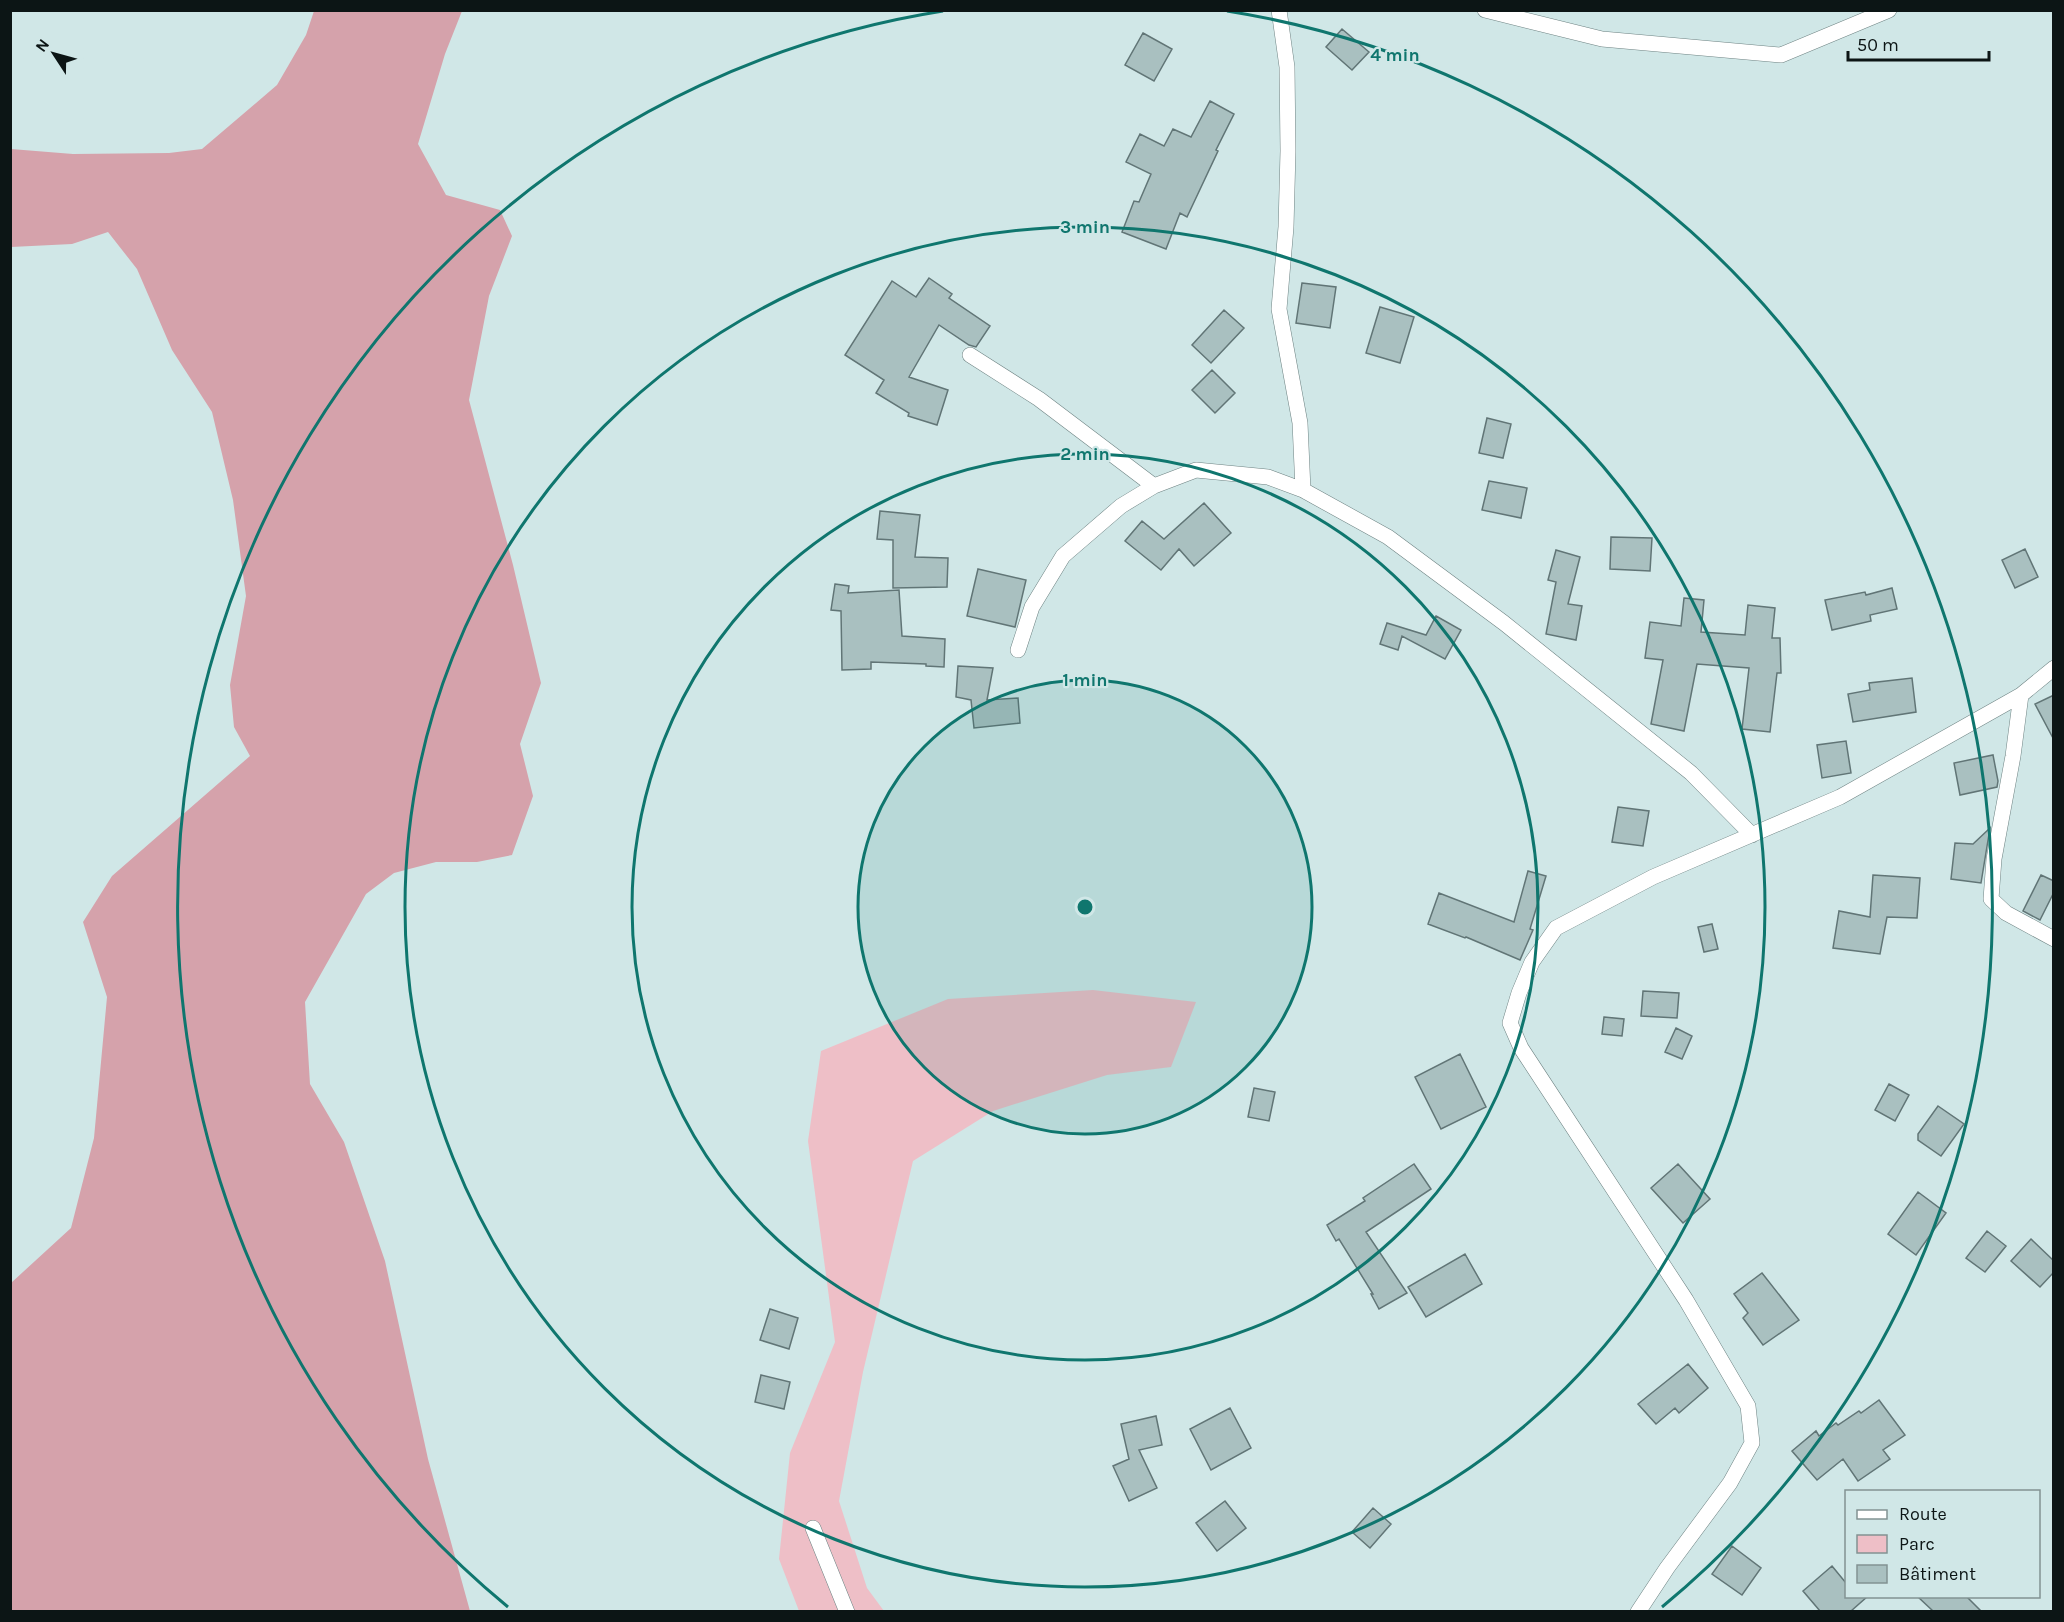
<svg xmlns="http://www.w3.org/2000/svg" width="2064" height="1622" viewBox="0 0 2064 1622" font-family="Karla,sans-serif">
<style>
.green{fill:#eebfc7}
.forest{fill:#d5a2ab}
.building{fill:#a9c0c0;stroke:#617576;stroke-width:1.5}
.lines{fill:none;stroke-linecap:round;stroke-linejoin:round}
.minor-casing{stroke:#6e8383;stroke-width:16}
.minor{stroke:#fff;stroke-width:15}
.ring{fill:none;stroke:#0f766e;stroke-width:3}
.centre{fill:#0f766e;stroke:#d0e7e7;stroke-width:3}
.ring-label{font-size:18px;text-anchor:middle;font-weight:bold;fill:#0f766e;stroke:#d0e7e7;stroke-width:4.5;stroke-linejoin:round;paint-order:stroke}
</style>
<rect width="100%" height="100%" fill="#d0e7e7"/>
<path class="green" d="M1093,990L1196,1002L1171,1067L1107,1075L993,1111L913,1161L863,1372L839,1501L867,1588L884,1611H799L779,1559L790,1453L835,1342L808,1141L821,1051L948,999Z"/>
<path class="forest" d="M314,11H462L445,54L418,144L446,195L500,210L512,236L489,296L469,400L513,565L541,683L520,744L533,796L512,855L477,862H436L394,873L366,894L305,1002L310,1084L344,1142L385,1261L428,1459L470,1611H11V1283L71,1228L94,1138L107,997L83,922L112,876L250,756L234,727L230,685L246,596L233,500L212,412L172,350L137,269L108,232L72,244L11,247V149L73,154L169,153L202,149L277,85L306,35Z"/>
<path class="building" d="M1342,29L1369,52L1352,70L1326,47Z
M1143,33L1172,49L1154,81L1125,65Z
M1210,101L1234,114L1216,150L1218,151L1187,217L1180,213L1166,249L1122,232L1134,201L1139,202L1151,174L1126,162L1140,134L1164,146L1173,129L1191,137Z
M929,278L952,294L949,298L990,326L976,347L969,345L939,325L909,377L948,390L937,425L908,416L909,413L876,393L884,380L845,355L892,281L916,297Z
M1302,283L1336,287L1330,328L1296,323Z
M1380,307L1414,317L1400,363L1366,353Z
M1224,310L1244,328L1211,363L1192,345Z
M1212,370L1235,393L1215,413L1192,390Z
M1487,418L1511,424L1503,458L1479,453Z
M1489,481L1527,488L1521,518L1482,510Z
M1204,503L1231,533L1194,566L1179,549L1161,570L1125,541L1142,521L1164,539Z
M880,511L920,515L915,557L948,558L947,587L893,588V540L877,539Z
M1611,537L1652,538L1650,571L1610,569Z
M2025,549L2038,577L2015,588L2002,560Z
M1556,550L1580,557L1568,604L1582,606L1576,640L1546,634L1556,582L1548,580Z
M978,569L1026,580L1015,627L967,616Z
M835,584L849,586L848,593L899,590L902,636L945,639L944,667L926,666V664L871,662V669L842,670L841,611L831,610Z
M1892,588L1897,609L1870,615L1871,621L1832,630L1825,600L1865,592L1866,595Z
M1684,598L1704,600L1701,632L1745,635L1748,605L1775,608L1772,638H1780L1781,673H1777L1770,732L1742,729L1749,668L1697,664L1684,731L1651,724L1663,660L1645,658L1650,622L1681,626Z
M1436,616L1461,630L1445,659L1402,636L1398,650L1380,644L1387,623L1426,635Z
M958,666L993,668L987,700L1018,698L1020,723L974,728L971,700L956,697Z
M1912,678L1916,712L1853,722L1848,694L1870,690L1869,683Z
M2054,695V740L2035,704Z
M1846,741L1851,773L1822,778L1817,745Z
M1993,755L1998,781L1997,787L1960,795L1954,763Z
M1618,807L1649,811L1643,846L1612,842Z
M1990,828L1981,883L1951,879L1955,843L1973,844Z
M1528,871L1546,876L1530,929L1533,930L1520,960L1466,937L1465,938L1428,924L1439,893L1514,922Z
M1873,875L1920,878L1917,918L1887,917L1880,954L1833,948L1839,911L1870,917Z
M2041,875L2054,881V892L2040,920L2023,911Z
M1712,924L1718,949L1704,952L1698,927Z
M1643,991L1679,993L1677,1018L1641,1016Z
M1604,1017L1624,1019L1622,1036L1602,1034Z
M1676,1028L1692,1036L1682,1059L1665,1052Z
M1460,1054L1486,1107L1441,1129L1415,1077Z
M1889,1084L1909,1095L1895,1121L1875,1110Z
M1254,1088L1275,1092L1269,1121L1248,1117Z
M1938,1106L1964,1124L1941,1156L1918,1140V1134Z
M1414,1164L1431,1189L1366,1232L1407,1293L1379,1309L1371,1294H1373L1339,1239L1336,1241L1327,1225L1365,1201L1363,1198Z
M1678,1164L1710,1199L1683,1223L1651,1188Z
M1918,1192L1946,1213L1916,1255L1888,1234Z
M1987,1231L2006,1246L1985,1272L1966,1258Z
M2031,1239L2054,1261V1272L2040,1287L2011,1261Z
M1465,1254L1482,1284L1426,1317L1408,1287Z
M1762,1273L1799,1320L1763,1345L1743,1318L1748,1313L1734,1294Z
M770,1309L798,1318L789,1349L760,1340Z
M1688,1364L1708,1388L1679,1413L1675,1408L1656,1424L1638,1404Z
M761,1375L790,1382L784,1409L755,1402Z
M1879,1400L1905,1435L1883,1450L1890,1459L1858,1481L1843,1459L1817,1480L1792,1451L1816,1431L1819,1436L1836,1423L1838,1425L1859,1411L1861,1413Z
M1230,1408L1251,1448L1211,1470L1190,1429Z
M1156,1416L1162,1445L1139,1450L1157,1488L1129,1501L1113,1466L1129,1459L1121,1424Z
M1225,1501L1246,1528L1217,1551L1196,1523Z
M1373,1508L1391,1524L1370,1548L1352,1532Z
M1732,1546L1761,1568L1742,1595L1712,1574Z
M1832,1566L1846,1583V1596H1868L1851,1611H1820L1803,1591Z
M1917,1596H1966L1981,1611H1933Z"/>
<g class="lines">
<defs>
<path id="minor" d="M1279,10L1287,67L1288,151L1286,227L1279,309L1300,423L1303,490
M1485,10L1602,39L1781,55L1889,10
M970,355L1039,399L1154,486
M1018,650L1032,607L1063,556L1121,506L1154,486L1196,470L1268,477L1303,490L1388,537L1504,623L1691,773L1752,835
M2021,695L2013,756L1994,859L1991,899L2006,913L2054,939
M813,1528L847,1612
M1638,1612L1667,1568L1730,1483L1752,1443L1748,1406L1686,1300L1521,1048L1510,1023L1519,993L1532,962L1556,928L1653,877L1840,797L2021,695L2054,668"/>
</defs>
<use href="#minor" class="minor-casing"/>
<use href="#minor" class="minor"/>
</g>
<circle cx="1085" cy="907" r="227" fill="#0f766e" fill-opacity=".12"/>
<g class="ring">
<circle cx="1085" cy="907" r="227"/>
<circle cx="1085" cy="907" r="453"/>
<circle cx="1085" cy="907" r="680"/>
<path d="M508 1607A907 907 0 0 1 943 11M1227 11A907 907 0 0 1 1662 1607"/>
</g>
<circle cx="1085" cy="907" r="9" class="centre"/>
<g class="ring-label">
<text x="1395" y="61">4 min</text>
<text x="1085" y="233">3 min</text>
<text x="1085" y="460">2 min</text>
<text x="1085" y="686">1 min</text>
</g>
<rect width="2064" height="1622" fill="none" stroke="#0c1515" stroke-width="24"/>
<rect x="1845" y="1490" width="195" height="108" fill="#d0e7e7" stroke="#829393" stroke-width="1.5"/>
<rect x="1857" y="1510" width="30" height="9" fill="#ffffff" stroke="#829393" stroke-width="1.5"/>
<text x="1899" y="1520" font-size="18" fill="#0c1515">Route</text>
<rect x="1857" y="1535" width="30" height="18" fill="#eebfc7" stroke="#829393" stroke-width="1.5"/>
<text x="1899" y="1550" font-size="18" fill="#0c1515">Parc</text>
<rect x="1857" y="1565" width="30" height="18" fill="#a9c0c0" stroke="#829393" stroke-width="1.5"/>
<text x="1899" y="1580" font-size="18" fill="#0c1515">Bâtiment</text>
<g transform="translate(54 54) rotate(306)" stroke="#d0e7e7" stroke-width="4.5" paint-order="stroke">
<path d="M0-4.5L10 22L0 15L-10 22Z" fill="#0c1515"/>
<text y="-9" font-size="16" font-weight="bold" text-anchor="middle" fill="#0c1515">N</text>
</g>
<path d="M1848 51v9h141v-9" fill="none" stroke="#0c1515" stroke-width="3"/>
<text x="1857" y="51" font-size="18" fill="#0c1515" stroke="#d0e7e7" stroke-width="4.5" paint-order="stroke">50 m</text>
</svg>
